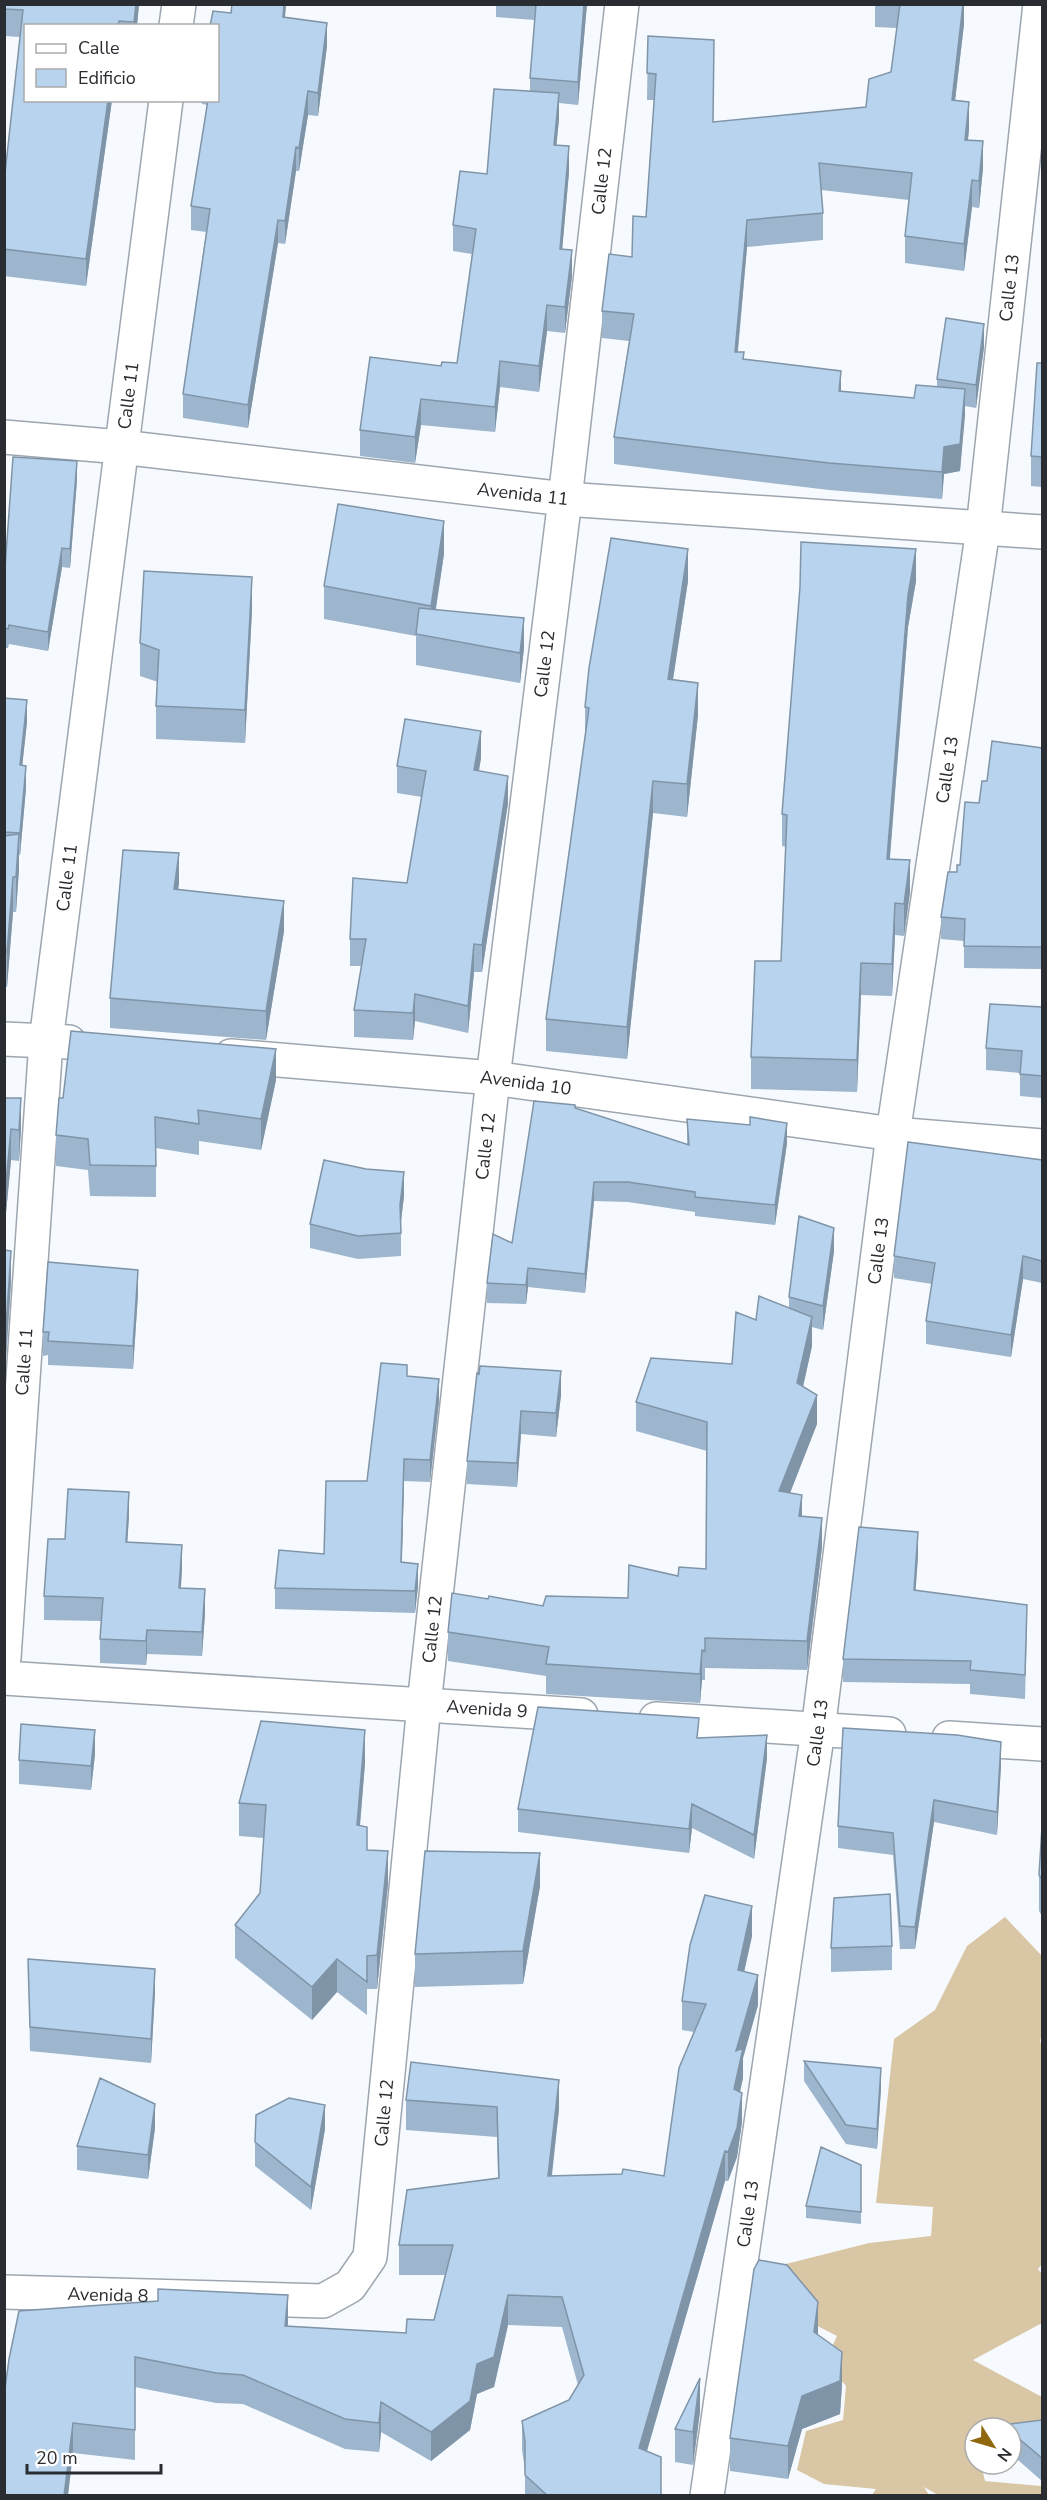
<svg xmlns="http://www.w3.org/2000/svg" width="1047" height="2500" viewBox="0 0 1047 2500" font-family="'Nunito Sans',sans-serif">
<style>
.forest{fill:#d9c6a5}
.lines{fill:none;stroke-linecap:round;stroke-linejoin:round}
.minor-casing{stroke:#9da6af;stroke-width:36}
.minor{stroke:#fff;stroke-width:33}
.wall{fill:#9db5cd}
.shaded-wall{fill:#8094a7}
.building{fill:#b7d3ee;stroke:#8094a7;stroke-width:1.5}
.labels{text-anchor:middle;dominant-baseline:central;stroke-width:5;stroke-linejoin:round;paint-order:stroke}
.street-label{font-size:18px;fill:#292c30;stroke:#fff}
</style>
<rect width="100%" height="100%" fill="#f6fafe"/>
<path class="forest" d="M1005,1917L1042,1956V2032L1040,2042L1042,2045V2264L1038,2269L1042,2274V2323L973,2360L1042,2397V2428H975V2464H981L985,2481L1041,2486L1042,2495H938L924,2487L929,2495H872L876,2489L824,2484L797,2470L806,2431L843,2420L846,2386L825,2362L837,2336L794,2314L774,2267L869,2243L931,2236L933,2207L876,2203L894,2039L935,2010L967,1946Z"/>
<g class="lines">
<defs>
<g id="minor">
<path d="M176,26L179,4"/>
<path id="s1" d="M4,437L121,447L565,499L1042,532"/>
<path d="M4,1039L69,1042"/>
<path id="s2" d="M231,1056L493,1078L893,1134L1042,1146"/>
<path id="s3" d="M4,1658L46,1041L166,100"/>
<path id="s4" d="M4,1678L581,1715"/>
<path d="M656,1719L889,1734"/>
<path d="M949,1738L1042,1744"/>
<path id="s5" d="M4,2292L323,2301L350,2286L370,2257L424,1705L493,1078L565,499L622,4"/>
<path id="s6" d="M707,2496L818,1730L893,1134L983,529L1040,4"/>
</g>
</defs>
<use href="#minor" class="minor-casing"/>
<use href="#minor" class="minor"/>
</g>
<path class="wall" d="M4,4H139L137,26H26V100H112L86,286L4,276V182L20,37L4,36Z
M232,4H286L285,17L327,46L318,116L308,115L299,171H296L285,244L278,243L248,428L183,418V394L206,232L191,230V206L208,105L202,104V100H218Z
M496,4H587L578,105L559,103V119L556,145L569,172L562,249L572,276L565,333L547,331L539,392L500,387L495,432L421,425L415,463L360,456V430L441,366L457,363L472,254L453,251V225L487,174L530,91V78L535,20L496,17Z
M875,4H964V24L955,100L969,129L968,140L983,168L979,208L972,207L964,271L905,263V236L909,200L821,190L823,213V240L747,247L738,352L744,359L841,391L914,398L937,386V379L984,347L976,408L965,406L960,471L944,474L942,499L829,490L614,464V437L629,341L602,338V311L632,257L646,217L654,100H647L648,36L714,67L713,122L866,107L891,72L897,28L875,27Z
M1042,363V487L1031,486V456Z
M77,480L70,568L62,567L48,651L9,644L8,648H4V582Z
M444,554L436,609L524,648L520,683L416,665V636L324,619V586Z
M688,581L673,680L698,715L687,817L653,813L627,1059L546,1051V1019L585,736V707Z
M916,581L908,627L890,859L910,892L904,936L895,935L892,996L861,995L857,1092L751,1089V1057L781,961L786,847L782,846V814Z
M252,610L245,743L156,739V706L158,682L140,676V643Z
M4,698L27,722L22,765L26,788L20,855H19V869L16,912H13L7,987H4Z
M1042,748V969L964,968V941L941,939V917L960,865L979,803L987,781Z
M481,758L479,771L508,803L482,972H474L468,1033L415,1021L413,1040L354,1037V1010L361,966H350V939L407,883L422,797L397,793V766Z
M179,883L178,890L284,931L266,1040L110,1028V998Z
M1042,1007V1098L1020,1096V1073L986,1070V1048Z
M276,1080L261,1150L199,1141V1155L156,1148V1197L90,1196L88,1170L56,1166V1135Z
M4,1098L21,1129L19,1161L11,1160L4,1235Z
M575,1108L687,1144V1119L787,1143L775,1225L695,1216V1212L628,1202L594,1201L585,1293L528,1287L526,1304L487,1303V1283L512,1243Z
M1042,1160V1283L1023,1279L1011,1357L926,1344V1321L932,1284L894,1278V1256Z
M404,1196L401,1222V1256L358,1259L310,1248V1224Z
M4,1250L11,1282L6,1358H4Z
M834,1251L823,1330L812,1327V1346L803,1387L817,1424L790,1493L802,1516L822,1547L807,1670L705,1668V1680H702L700,1703L546,1694V1676L448,1661V1632L488,1599L543,1606L628,1598L678,1576L706,1569L707,1451L636,1431V1402L732,1364L756,1320L789,1308V1297Z
M138,1294L133,1369L48,1365V1355L43,1356V1332Z
M477,1373L561,1395L556,1437L521,1434L517,1487L467,1484V1461Z
M407,1376L439,1401L430,1482L404,1481L402,1562L418,1586L415,1613L275,1609V1588L324,1554L367,1481Z
M129,1516L127,1542L182,1569L181,1588L205,1613L202,1656L147,1654L146,1665L100,1663V1639L101,1621L44,1620V1596L65,1539Z
M918,1556L915,1591L1027,1628L1025,1699L970,1694V1684L843,1682V1659Z
M699,1738L767,1758L754,1859L692,1828L689,1853L518,1832V1809Z
M95,1754L91,1790L19,1784V1760Z
M365,1763L360,1826L367,1850L388,1884L377,1989H367V2015L337,1992L312,2020L235,1958V1925L260,1893L264,1838L239,1836V1803Z
M1001,1765L997,1835L934,1822L915,1949H900L893,1855L838,1848V1826Z
M1042,1827V1916L1039,1911V1875Z
M540,1886L523,1984L415,1987V1954Z
M752,1936L744,1971L758,2005L743,2058V2078L740,2091L742,2122L737,2157L728,2181H725L647,2451L661,2496H525V2470L522,2450V2421L569,2400L578,2385L562,2327L508,2325L494,2387L477,2394L470,2430L431,2461L381,2432L379,2452L345,2449L243,2404L216,2403L135,2387V2460L73,2453L9,2359L287,2326L406,2333L434,2320L446,2275H399V2245L498,2178L497,2137L406,2130V2100L559,2109L552,2176H664L694,2032L682,2030V2001Z
M892,1946V1970L831,1972V1948Z
M28,1959L155,1992L151,2063L30,2051Z
M804,2061L881,2088L877,2149L846,2144L804,2081Z
M155,2128L148,2179L77,2170V2146Z
M325,2129L311,2210L255,2166V2142Z
M861,2165V2224L806,2218V2206Z
M818,2335L842,2385L840,2414L802,2429L788,2479L730,2471V2438Z
M700,2411L693,2465L675,2462V2429Z
M1042,2420V2481L1011,2454V2428H1002V2425Z"/>
<path class="shaded-wall" d="M136,4H139L137,26H134Z
M284,4H286L283,41V17Z
M584,4H587L578,105V82Z
M963,4H964V24L952,127V100Z
M327,23V46L318,116V93Z
M308,91V115L299,171V148Z
M559,93V119L554,171V145Z
M108,100H112L86,286V259Z
M969,102V129L965,167V140Z
M983,141V168L979,208V181Z
M569,146V172L560,275V249Z
M296,147V171L285,244V221Z
M972,180V207L964,271V244Z
M278,220V243L248,428V405Z
M747,220V247L735,379V352Z
M572,250V276L565,333V307Z
M547,305V331L539,392V366Z
M984,324V347L976,408V385Z
M500,361V387L495,432V407Z
M841,371V398L839,391Z
M965,389V416L960,471L944,474L942,499V472L944,447Z
M421,399V425L415,463V437Z
M77,461V480L70,568V549Z
M444,521V554L431,639V606Z
M62,548V567L48,651V632Z
M688,549V581L668,711V679Z
M916,549V581L908,627L887,891V859L908,595Z
M252,577V610L245,743V710Z
M524,618V648L520,683V653Z
M698,683V715L687,817V784Z
M27,700V722L20,787V765Z
M481,731V758L474,797V770Z
M26,766V788L20,855V833Z
M508,776V803L482,972V945Z
M653,781V813L627,1059V1027Z
M19,834V869L16,912V877Z
M179,853V883L174,919V889Z
M910,860V892L904,936V904Z
M13,877V912L7,987V952Z
M284,901V931L266,1040V1011Z
M895,903V935L892,996V964Z
M474,944V972L468,1033V1006Z
M861,963V995L857,1092V1060Z
M415,994V1021L413,1040V1013Z
M276,1049V1080L261,1150V1119Z
M21,1098V1129L19,1161V1130Z
M787,1123V1143L775,1225V1205Z
M11,1129V1160L4,1234V1203Z
M404,1172V1196L400,1228V1205Z
M594,1182V1201L585,1293V1274Z
M834,1228V1251L823,1330V1306Z
M11,1251V1282L6,1358V1327Z
M1023,1256V1279L1011,1357V1335Z
M528,1268V1287L526,1304V1285Z
M138,1270V1294L133,1369V1346Z
M812,1317V1346L797,1413V1383Z
M561,1371V1395L556,1437V1413Z
M439,1379V1401L430,1482V1460Z
M817,1395V1424L779,1521V1491Z
M521,1411V1434L517,1487V1463Z
M404,1459V1481L401,1584V1562Z
M129,1492V1516L126,1565V1542Z
M802,1495V1525L799,1516Z
M822,1518V1547L807,1670V1641Z
M918,1532V1556L914,1614V1590Z
M182,1545V1569L179,1611V1588Z
M418,1564V1586L415,1613V1591Z
M205,1589V1613L202,1656V1632Z
M147,1630V1654L146,1665V1641Z
M702,1650V1680L700,1703V1674Z
M95,1730V1754L91,1790V1766Z
M365,1730V1763L357,1859V1825Z
M767,1735V1758L754,1859V1835Z
M1001,1742V1765L997,1835V1812Z
M934,1800V1822L915,1949V1927Z
M692,1804V1828L689,1853V1829Z
M388,1851V1884L377,1989V1955Z
M540,1853V1886L523,1984V1951Z
M752,1906V1936L738,2000V1970Z
M337,1959V1992L312,2020V1987Z
M155,1969V1992L151,2063V2039Z
M758,1975V2005L743,2058V2078L734,2119V2089L736,2051Z
M881,2068V2088L877,2149V2129Z
M559,2080V2109L548,2206V2176Z
M742,2093V2122L737,2157L728,2181V2152Z
M155,2104V2128L148,2179V2155Z
M325,2105V2129L311,2210V2187Z
M725,2151V2181L639,2478V2448Z
M288,2295V2324L285,2356V2326Z
M508,2295V2325L494,2387L477,2394L470,2430L431,2461V2432L477,2364Z
M818,2302V2335L814,2332Z
M842,2352V2385L840,2414L802,2429L788,2479V2446L802,2396Z
M700,2378V2411L693,2465V2432Z
M381,2402V2432L379,2452V2423Z
M73,2423V2453L68,2496H64Z"/>
<path class="building" d="M4,4H136L134,22L119,21L118,26H26V100H108L86,259L4,249V182L23,10L4,9Z
M232,4H284L283,17L327,23L318,93L308,91L299,148L296,147L285,221L278,220L248,405L183,394L210,209L191,206L208,100H218V26H210L213,11L231,13Z
M536,4H584L578,82L530,78Z
M900,4H963L952,100L969,102L965,140L983,141L979,181L972,180L964,244L905,236L912,173L819,163L823,213L747,220L735,352H744L743,359L841,371L839,391L914,398L916,385L965,389L960,444L944,447L942,472L829,463L614,437L634,314L602,311L609,254L632,257L633,216L646,217L656,74L647,73L648,36L714,40L713,122L866,107L869,79L891,72Z
M494,89L559,93L554,145L569,146L560,249L572,250L565,307L547,305L539,366L500,361L495,407L421,399L415,437L360,430L370,357L441,366L442,362L457,363L476,229L453,225L460,171L487,174Z
M946,318L984,324L976,385L937,379Z
M1037,363H1042V457L1031,456Z
M13,457L77,461L70,549L62,548L48,632L9,625L8,629L4,628V582Z
M338,504L444,521L431,606L324,586Z
M611,538L688,549L668,679L698,683L687,784L653,781L627,1027L546,1019L589,708L585,707L589,668Z
M801,542L916,549L908,595L887,859L910,860L904,904L895,903L892,964L861,963L857,1060L751,1057L755,961H781L787,815L782,814L800,587Z
M144,571L252,577L245,710L156,706L159,650L140,643Z
M419,608L524,618L520,653L416,634Z
M4,698L27,700L20,765L26,766L20,833L4,832Z
M405,719L481,731L474,770L508,776L482,945L474,944L468,1006L415,994L413,1013L354,1010L366,939H350L353,878L407,883L426,771L397,766Z
M992,741L1042,748V947L964,946L965,919L941,917L948,872H957V865H960L965,802L979,803L982,781H987Z
M19,834L16,877H13L7,952H4V836Z
M123,850L179,853L174,889L284,901L266,1011L110,998Z
M990,1004L1042,1007V1076L1020,1074L1022,1051L986,1048Z
M71,1031L276,1049L261,1119L198,1110L199,1124L155,1117L156,1166L90,1165L88,1139L56,1135L59,1098H63Z
M4,1098H21L19,1130L11,1129L4,1203Z
M534,1101L575,1105V1108L689,1145L687,1119L750,1125V1117L787,1123L775,1205L695,1197V1192L628,1182H594L585,1274L528,1268L526,1285L487,1283L493,1234L512,1243Z
M908,1142L1042,1160V1261L1023,1256L1011,1335L926,1321L935,1263L894,1256Z
M324,1160L366,1169L404,1172L400,1205L401,1233L358,1236L310,1224Z
M799,1216L834,1228L823,1306L789,1297Z
M4,1250L11,1251L6,1327H4Z
M48,1262L138,1270L133,1346L48,1341L49,1332H43Z
M759,1296L812,1317L797,1383L817,1395L779,1491L802,1495L799,1516L822,1518L807,1641L705,1638V1651L702,1650L700,1674L546,1664L549,1647L448,1632L452,1593L488,1599L489,1596L543,1606L546,1596L628,1598L629,1565L678,1576L679,1567L706,1569L707,1422L636,1402L651,1358L732,1364L736,1312L756,1320Z
M381,1363L407,1365V1376L439,1379L430,1460L404,1459L401,1562L418,1564L415,1591L275,1588L279,1550L324,1554L326,1481H367Z
M480,1366L561,1371L556,1413L521,1411L517,1463L467,1461L477,1373L479,1374Z
M68,1489L129,1492L126,1542L182,1545L179,1588L205,1589L202,1632L147,1630L146,1641L100,1639L103,1598L44,1596L48,1539H65Z
M859,1527L918,1532L914,1590L1027,1605L1025,1675L970,1670L971,1661L843,1659Z
M538,1707L699,1718L697,1738L767,1735L754,1835L692,1804L689,1829L518,1809Z
M261,1721L365,1730L357,1825L367,1827V1850L388,1851L377,1955L367,1956V1982L337,1959L312,1987L235,1925L260,1893L266,1805L239,1803Z
M21,1724L95,1730L91,1766L19,1760Z
M843,1728L957,1735L1001,1742L997,1812L934,1800L915,1927L900,1926L893,1833L838,1826Z
M1042,1827V1879L1039,1875Z
M425,1851L540,1853L523,1951L415,1954Z
M890,1894L892,1946L831,1948L834,1898Z
M705,1895L752,1906L738,1970L758,1975L736,2051L743,2048L734,2089L742,2093L737,2128L728,2152L725,2151L639,2448L661,2457V2496H548L525,2475V2441L522,2421L569,2400L584,2375L562,2297L508,2295L494,2357L477,2364L470,2401L431,2432L381,2402L379,2423L345,2419L243,2375L216,2373L135,2357V2430L73,2423L64,2496H4V2396L9,2359L19,2311L158,2301V2289L288,2295L285,2326L406,2333L407,2319L434,2320L453,2245H399L407,2190L499,2178L497,2107L406,2100L411,2062L559,2080L548,2176L622,2174L623,2169L664,2176L679,2068L706,2004L682,2001L690,1945Z
M28,1959L155,1969L151,2039L30,2027Z
M804,2061L881,2068L877,2129L846,2125Z
M100,2078L155,2104L148,2155L77,2146Z
M289,2098L325,2105L311,2187L255,2142L256,2115Z
M821,2147L861,2165V2212L806,2206Z
M759,2260L787,2265L818,2302L814,2332L842,2352L840,2381L802,2396L788,2446L730,2438L754,2269Z
M700,2378L693,2432L675,2429Z
M1042,2420V2458L1011,2432V2428H1006L1002,2425Z"/>
<g class="labels">
<g class="street-label">
<text stroke="none"><textPath href="#s5" startOffset="2474">Calle 12</textPath></text>
<text stroke="none"><textPath href="#s6" startOffset="2229">Calle 13</textPath></text>
<text stroke="none"><textPath href="#s3" startOffset="1269">Calle 11</textPath></text>
<text stroke="none"><textPath href="#s1" startOffset="522">Avenida 11</textPath></text>
<text stroke="none"><textPath href="#s5" startOffset="1988">Calle 12</textPath></text>
<text stroke="none"><textPath href="#s6" startOffset="1743">Calle 13</textPath></text>
<text stroke="none"><textPath href="#s3" startOffset="783">Calle 11</textPath></text>
<text stroke="none"><textPath href="#s2" startOffset="296">Avenida 10</textPath></text>
<text stroke="none"><textPath href="#s5" startOffset="1502">Calle 12</textPath></text>
<text stroke="none"><textPath href="#s6" startOffset="1257">Calle 13</textPath></text>
<text stroke="none"><textPath href="#s3" startOffset="297">Calle 11</textPath></text>
<text stroke="none"><textPath href="#s5" startOffset="1016">Calle 12</textPath></text>
<text stroke="none"><textPath href="#s4" startOffset="484">Avenida 9</textPath></text>
<text stroke="none"><textPath href="#s6" startOffset="771">Calle 13</textPath></text>
<text stroke="none"><textPath href="#s5" startOffset="530">Calle 12</textPath></text>
<text stroke="none"><textPath href="#s6" startOffset="285">Calle 13</textPath></text>
<text stroke="none"><textPath href="#s5" startOffset="104">Avenida 8</textPath></text>
</g>
</g>
<rect width="1047" height="2500" fill="none" stroke="#292c30" stroke-width="12"/>
<rect x="24" y="24" width="195" height="78" fill="#ffffff" stroke="#a9abac" stroke-width="1.5"/>
<rect x="36" y="44" width="30" height="9" fill="#ffffff" stroke="#a9abac" stroke-width="1.5"/>
<text x="78" y="54" font-size="18" fill="#292c30">Calle</text>
<rect x="36" y="69" width="30" height="18" fill="#b7d3ee" stroke="#a9abac" stroke-width="1.5"/>
<text x="78" y="84" font-size="18" fill="#292c30">Edificio</text>
<g transform="translate(993 2446) rotate(127)"><circle r="28" fill="#ffffff" stroke="#a9abac" stroke-width="1.5"/>
<path d="M0-4.5L10 22L0 15L-10 22Z" fill="#8f680e"/>
<text y="-9" font-size="16" font-weight="bold" text-anchor="middle" fill="#292c30">N</text>
</g>
<path d="M27 2464v9h134v-9" fill="none" stroke="#292c30" stroke-width="3"/>
<text x="36" y="2464" font-size="18" fill="#292c30" stroke="#ffffff" stroke-width="4.5" paint-order="stroke">20 m</text>
</svg>
